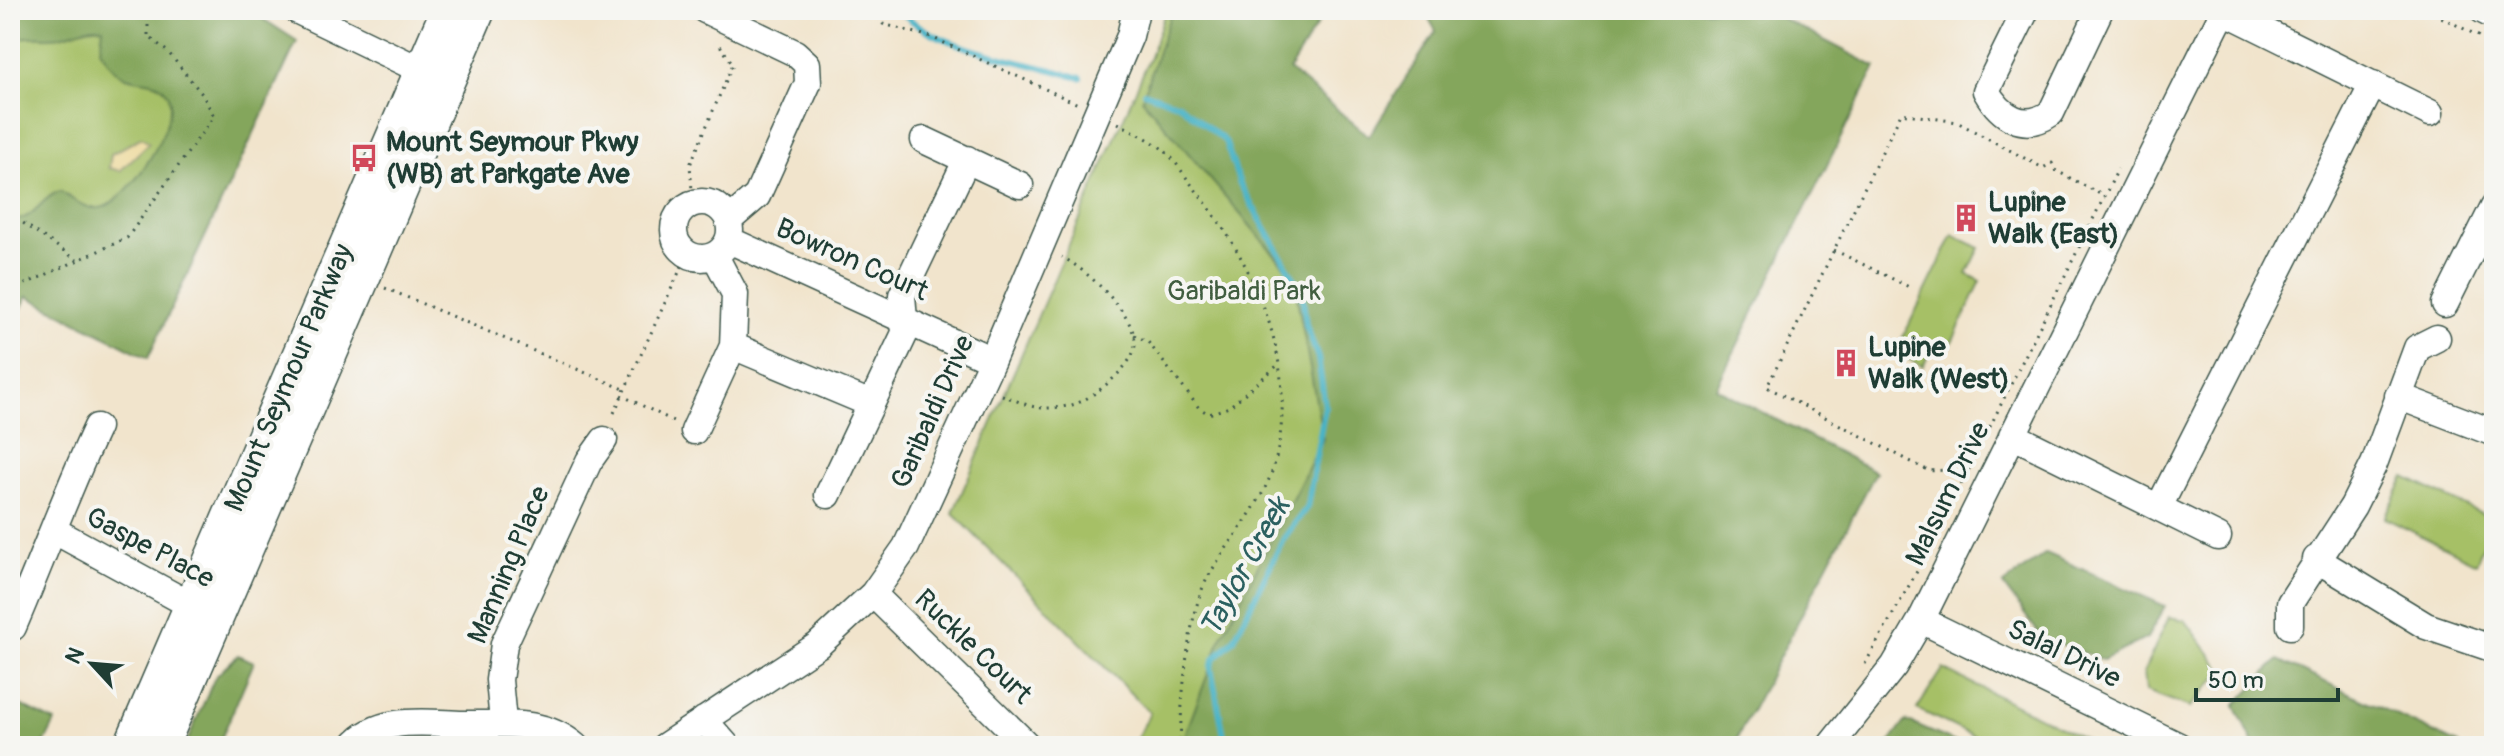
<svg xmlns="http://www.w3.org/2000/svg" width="2504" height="756" viewBox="0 0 2504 756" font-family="Pangolin,sans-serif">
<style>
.green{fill:#a6c066;stroke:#627e4d;stroke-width:2}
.forest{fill:#84a65b;stroke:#527248;stroke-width:2}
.sand{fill:#eeda9e;stroke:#868c69;stroke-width:2}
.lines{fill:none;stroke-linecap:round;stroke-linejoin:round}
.stream{stroke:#48b3c6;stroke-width:6}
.minor-casing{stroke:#3e564b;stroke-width:29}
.major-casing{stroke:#3e564b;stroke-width:35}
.path{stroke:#3e564b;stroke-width:3;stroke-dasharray:2 6;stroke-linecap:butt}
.minor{stroke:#fff;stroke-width:26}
.major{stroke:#fff;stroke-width:32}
.labels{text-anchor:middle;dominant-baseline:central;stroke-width:8;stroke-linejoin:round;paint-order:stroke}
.poi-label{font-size:28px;font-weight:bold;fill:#1f3d34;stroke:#f6f6f2;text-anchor:start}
.street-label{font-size:28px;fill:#1f3d34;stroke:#f6f6f2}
.park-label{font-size:28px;fill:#415e40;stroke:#f6f6f2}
.water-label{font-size:30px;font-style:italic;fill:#2b6060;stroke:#f6f6f2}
</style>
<rect width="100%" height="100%" fill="#f6f6f2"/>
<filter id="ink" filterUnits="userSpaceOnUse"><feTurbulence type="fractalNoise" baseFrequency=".0125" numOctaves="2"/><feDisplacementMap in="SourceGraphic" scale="16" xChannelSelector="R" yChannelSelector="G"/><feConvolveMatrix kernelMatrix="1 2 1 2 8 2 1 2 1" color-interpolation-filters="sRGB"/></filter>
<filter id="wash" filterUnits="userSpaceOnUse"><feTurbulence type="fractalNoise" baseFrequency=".006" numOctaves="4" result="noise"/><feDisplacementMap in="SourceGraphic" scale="32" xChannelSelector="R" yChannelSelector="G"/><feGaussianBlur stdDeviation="1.8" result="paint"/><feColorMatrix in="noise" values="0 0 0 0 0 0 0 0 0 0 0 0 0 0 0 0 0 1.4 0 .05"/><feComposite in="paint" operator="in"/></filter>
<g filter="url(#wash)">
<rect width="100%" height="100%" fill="#f1e4cc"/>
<path class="green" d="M10,10H249L297,41L148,358L27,296L10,332Z
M1166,10H1208L1384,173L1481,223L1207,746H1133L1150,713L953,513L1150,57Z
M1953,235L1980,248L1967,274L1981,281L1949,348L1935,342L1923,366L1895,353Z
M2405,477L2494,520L2476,563L2385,518Z
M2169,617L2185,620L2223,671L2190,707L2146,691L2144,671Z
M1943,669L2099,746H1994L1917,709Z"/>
<path class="forest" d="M10,10H249L297,41L148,358L27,296L10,332V221C36,220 39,198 60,191C71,198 86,210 99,208C127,205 181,122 168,94C159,77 139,83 124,76C113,71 106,59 100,49L103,28C88,24 75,33 60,36C43,39 27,33 10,42Z
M1172,10H1326L1289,70L1369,136L1436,31L1424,10H1766L1876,67L1716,388L1876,472L1733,746H1181L1222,636L1323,439L1293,276L1142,99Z
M2046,553L2165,606L2147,638L2103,660L2043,639L2003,585Z
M238,655L254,662L218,746H185L215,677Z
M2278,660L2458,744L2459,746H2255L2235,706Z
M10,700L55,722L43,746H10Z
M1906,721L1964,746H1887Z"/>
<path class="sand" d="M142,137L149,143L120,171L109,168L111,154Z"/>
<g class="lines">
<path class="stream" d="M899,10C941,52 1024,60 1081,78
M1144,92L1179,104L1225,141L1240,184L1302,292L1306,325L1318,358L1325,406L1307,507L1284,538L1234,639L1214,659L1211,668L1226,746"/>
</g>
</g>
<g filter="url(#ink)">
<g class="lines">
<defs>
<path id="minor" d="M296,10L437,78
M705,10L795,53L807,64L808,83L757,196L729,220
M2026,10L1986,91C2001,117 2024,132 2051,113L2100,10
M2482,10L2494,16
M2224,11L2430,113
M924,140L1020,185
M674 230a28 28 0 1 1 56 0a28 28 0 1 1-56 0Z
M729,240L992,360
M2445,304L2494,206
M733,346L871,404
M2398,396L2494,433
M694,431L733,346L735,294L715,256
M2012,435L2218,537
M828,495L905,333L902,295L967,159
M2159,507L2373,84
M55,531L207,614
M2316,559L2426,626L2494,649
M873,594L1028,746
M1921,620L2179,746
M2290,626V603L2353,506L2374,464L2417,348L2437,338
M13,627C42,560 66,493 97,427
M704,720L727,746
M503,722L499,680L504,644L589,461L604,440
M353,746C379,715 426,723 463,724C502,725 542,718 575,746
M665,746L818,645L873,594L906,547L992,360L1130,36L1136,10
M1830,746L1894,666L1921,620L2224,10"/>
<path id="major" d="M130,746L447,10
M162,746L479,10"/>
</defs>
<use href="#minor" class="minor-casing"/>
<use href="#major" class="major-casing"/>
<path class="path" d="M874,10L883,24L931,37L1078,104
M2427,10L2494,44
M1118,123C1133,131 1152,140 1165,151C1176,161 1185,177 1195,189C1255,265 1299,360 1276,458C1266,502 1228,540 1207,579C1187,615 1181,704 1180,746
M693,203L690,165L733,64L717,41
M10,214L77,260
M1834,250L1909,287
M385,288L624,389
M10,291L127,238L214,116L202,94L168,52L148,36V10
M1134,335L1148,342L1199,408L1209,414L1229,407L1278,365
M621,395L675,422
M1002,395C1015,400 1031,408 1044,408C1053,408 1066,407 1075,404C1093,398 1134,366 1135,345C1137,316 1086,269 1062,257
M614,413L687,255
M1964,477L1949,470L1929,471L1767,387L1901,113L1957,122L2043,168L2052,163L2055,170L2104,196
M1947,513L2118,169
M1865,664L1920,566"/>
<use href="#minor" class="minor"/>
<use href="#major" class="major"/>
</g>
</g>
<defs>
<symbol id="bus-bare" viewBox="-9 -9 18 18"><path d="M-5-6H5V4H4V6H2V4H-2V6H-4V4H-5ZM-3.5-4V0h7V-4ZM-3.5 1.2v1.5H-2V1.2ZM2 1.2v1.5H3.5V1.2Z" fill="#d1495b" stroke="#f6f6f2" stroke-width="2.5" paint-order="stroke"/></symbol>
<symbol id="building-bare" viewBox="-9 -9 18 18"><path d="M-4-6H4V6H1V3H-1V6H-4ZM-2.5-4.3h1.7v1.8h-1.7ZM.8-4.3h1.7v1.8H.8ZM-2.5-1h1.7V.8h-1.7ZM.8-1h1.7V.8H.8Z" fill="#d1495b" stroke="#f6f6f2" stroke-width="2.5" paint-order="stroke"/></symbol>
</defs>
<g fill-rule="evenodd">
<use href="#bus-bare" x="344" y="138" width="40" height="40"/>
<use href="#building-bare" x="1946" y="198" width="40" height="40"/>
<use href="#building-bare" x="1826" y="343" width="40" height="40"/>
</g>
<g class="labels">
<g class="poi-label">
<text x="386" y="142">Mount Seymour Pkwy<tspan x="386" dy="32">(WB) at Parkgate Ave</tspan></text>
<text x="1988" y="202">Lupine<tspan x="1988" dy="32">Walk (East)</tspan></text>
<text x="1868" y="347">Lupine<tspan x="1868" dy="32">Walk (West)</tspan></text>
</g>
<g class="street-label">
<text transform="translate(852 260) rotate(24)">Bowron Court</text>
<text transform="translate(289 378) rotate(-67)">Mount Seymour Parkway</text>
<text transform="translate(933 412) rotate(-66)">Garibaldi Drive</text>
<text transform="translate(1948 494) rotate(-64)">Malsum Drive</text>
<text transform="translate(150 548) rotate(28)">Gaspe Place</text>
<text transform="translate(509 565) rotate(-67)">Manning Place</text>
<text transform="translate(973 647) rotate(44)">Ruckle Court</text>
<text transform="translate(2064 654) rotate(26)">Salal Drive</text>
</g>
<g class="park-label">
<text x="1244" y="291">Garibaldi Park</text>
</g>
<g class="water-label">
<text transform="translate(1245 567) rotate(-61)">Taylor Creek</text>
</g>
</g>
<rect width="2504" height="756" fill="none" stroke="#f6f6f2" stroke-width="40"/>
<g transform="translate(92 664) rotate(296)" stroke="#f6f6f2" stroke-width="6" paint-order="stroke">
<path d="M0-6L14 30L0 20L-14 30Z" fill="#1f3d34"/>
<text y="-12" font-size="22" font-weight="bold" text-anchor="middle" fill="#1f3d34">N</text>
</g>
<path d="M2196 688v12h142v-12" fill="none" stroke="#1f3d34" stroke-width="4"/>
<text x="2208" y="688" font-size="24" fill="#1f3d34" stroke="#f6f6f2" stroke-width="6" paint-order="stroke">50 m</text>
</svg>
